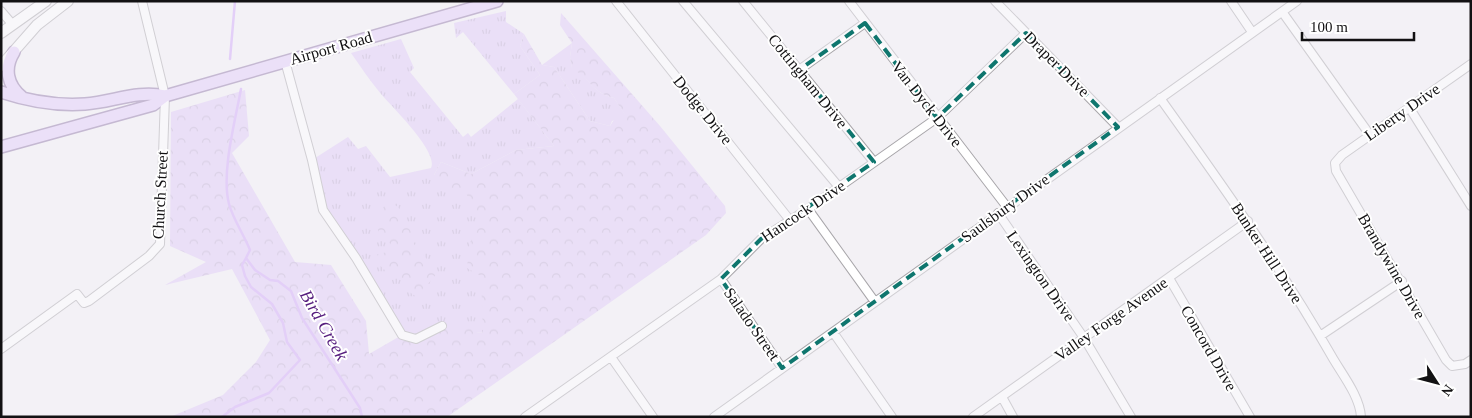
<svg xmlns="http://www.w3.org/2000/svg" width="1472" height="418" viewBox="0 0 1472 418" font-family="'Times New Roman',serif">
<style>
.grass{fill:url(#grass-tufts)}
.forest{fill:url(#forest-crowns)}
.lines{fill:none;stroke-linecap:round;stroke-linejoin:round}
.stream{stroke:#d1a6fa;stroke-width:2.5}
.minor-casing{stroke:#a8a6aa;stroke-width:10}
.secondary-casing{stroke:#a8a6aa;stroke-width:12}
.primary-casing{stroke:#8e75a7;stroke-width:14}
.minor{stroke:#fff;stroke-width:8}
.secondary{stroke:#fff;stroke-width:10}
.primary{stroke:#e3cdfa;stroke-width:11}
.marked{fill:none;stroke:#0f766e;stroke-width:4;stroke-dasharray:10 6;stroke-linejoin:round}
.labels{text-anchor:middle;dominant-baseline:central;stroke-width:4;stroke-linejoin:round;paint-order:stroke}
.street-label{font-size:16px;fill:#121113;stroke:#fff}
.water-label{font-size:18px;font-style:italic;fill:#561d7e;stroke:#fff}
</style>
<defs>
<pattern id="grass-tufts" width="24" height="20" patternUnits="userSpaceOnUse" patternTransform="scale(1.25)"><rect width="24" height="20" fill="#e0caf8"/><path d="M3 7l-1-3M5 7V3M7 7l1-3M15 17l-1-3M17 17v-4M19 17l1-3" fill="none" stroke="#bfacd4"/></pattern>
<pattern id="forest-crowns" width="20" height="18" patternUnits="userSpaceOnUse" patternTransform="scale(1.25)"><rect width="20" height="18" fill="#e0caf8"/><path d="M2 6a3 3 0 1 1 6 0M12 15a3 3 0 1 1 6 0" fill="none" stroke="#bfacd4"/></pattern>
</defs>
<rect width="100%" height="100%" fill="#f3f1f5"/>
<path class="grass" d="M506,11V22L524,34L520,46L540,75L514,94L463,32L456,38L454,23Z
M401,39L414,68L410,72L463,137L468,133L471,137L518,99L554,146L516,150L471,174L441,162L434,175L502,174L484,333L446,329L416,339L402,335L323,210L312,160L348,137L358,149L366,146L390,177L431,168C439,152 392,107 381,94C370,81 361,67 351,53Z
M572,43L570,57L572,68C592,79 590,92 614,98L626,116L612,121L610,126L590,121L554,67L542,65Z"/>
<path class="forest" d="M561,13L660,126L725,206L726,213L706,235L447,417H170L223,395L256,362L270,340L232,269L165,285L206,262L170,246L171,112L245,90L249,136L232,153L295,262L331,265L366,321L369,354L402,335L416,339L442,326L446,329L457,324H472L476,332L483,333L481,276L467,268L469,247L478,217L465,191L441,187L434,175L441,162L471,174L516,150L554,146L514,94L540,75L520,46L524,34L542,65L554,67L590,121L610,126L617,115H625L614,98C590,92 592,79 572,69L570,57L572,43L560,25Z
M388,201L398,207L415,238L413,243L438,272L417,297L403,288L402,278C388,274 379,268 375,255L387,252L390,243L381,238L374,220Z"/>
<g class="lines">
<path class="stream" d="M230,59L235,1
M241,89C235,122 221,173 229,204C233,219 244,235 250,250L246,258L255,270L270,280L278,281L291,291L302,318L360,408L362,417
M222,417L235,407L269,393L300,360L287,342L283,323L272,304L251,287L245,276L242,265L246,258"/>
<defs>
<path id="minor" d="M616,1L789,219
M683,1L839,187
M743,1L874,162
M849,1L1007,207
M995,1L1118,127
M1231,1L1252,32
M1,11L13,25
M1283,13L1370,135
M285,61L312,160L323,210L356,258L402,335L416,339L442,326
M1471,64L1342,155L1335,163L1336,171L1446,360L1452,366L1465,364L1471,360
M799,70L865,23
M1160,98C1220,182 1280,266 1331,355C1341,373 1360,396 1361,417
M1409,107L1471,206
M808,209L875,302
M998,213L1084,338L1131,417
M1169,278L1250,417
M721,279L782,368
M833,332L892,417
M1320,336L1402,281
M1,349L77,294L84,303L89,301L149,256L160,244L165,96L142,1
M611,357L653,417
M1002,397L1013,417
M525,417L721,279L761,239L808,209L937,118L1026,33
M714,417L1297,1
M973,417L1248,221"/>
<path id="secondary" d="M1,33L46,1
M1,66L37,25L68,1"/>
<path id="primary" d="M14,52C4,68 7,85 22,97
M1,92C28,101 57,106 85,104C113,102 137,90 165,96
M1,147L153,105L165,96L497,1"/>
</defs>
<use href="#minor" class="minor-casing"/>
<use href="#secondary" class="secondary-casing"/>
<use href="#primary" class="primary-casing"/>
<use href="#minor" class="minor"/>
<use href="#secondary" class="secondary"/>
<use href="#primary" class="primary"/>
</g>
<path d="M0 0H1472V418H0ZM865,23L937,118L1026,33L1118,127L782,368L721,279L761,239L874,162L799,70Z" fill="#f3f1f5" fill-opacity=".55" fill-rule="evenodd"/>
<path class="marked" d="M865,23L937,118L1026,33L1118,127L782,368L721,279L761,239L874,162L799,70Z"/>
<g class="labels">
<g class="street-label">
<text transform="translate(331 48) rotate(-16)">Airport Road</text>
<text transform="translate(1057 64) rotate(45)">Draper Drive</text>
<text transform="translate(808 81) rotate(51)">Cottingham Drive</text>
<text transform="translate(927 104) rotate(52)">Van Dyck Drive</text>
<text transform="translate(703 110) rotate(51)">Dodge Drive</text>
<text transform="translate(1402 112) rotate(-35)">Liberty Drive</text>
<text transform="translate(160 195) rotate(-87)">Church Street</text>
<text transform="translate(1005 208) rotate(-36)">Saulsbury Drive</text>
<text transform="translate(803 211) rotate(-34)">Hancock Drive</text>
<text transform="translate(1267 253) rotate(57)">Bunker Hill Drive</text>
<text transform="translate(1392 266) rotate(60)">Brandywine Drive</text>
<text transform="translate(1041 276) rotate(55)">Lexington Drive</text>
<text transform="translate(1111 319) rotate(-35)">Valley Forge Avenue</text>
<text transform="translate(752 324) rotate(55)">Salado Street</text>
<text transform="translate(1209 348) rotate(60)">Concord Drive</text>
</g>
<g class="water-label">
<text transform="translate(324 325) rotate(60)">Bird Creek</text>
</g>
</g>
<rect width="1472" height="418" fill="none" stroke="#121113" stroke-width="5"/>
<g transform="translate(1437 383) rotate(126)" stroke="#ffffff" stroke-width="4" paint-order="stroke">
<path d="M0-4L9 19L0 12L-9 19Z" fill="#121113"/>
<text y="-8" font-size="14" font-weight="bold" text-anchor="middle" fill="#121113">N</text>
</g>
<path d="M1302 32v8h112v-8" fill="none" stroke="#121113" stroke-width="2.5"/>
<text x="1310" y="32" font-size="15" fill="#121113" stroke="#ffffff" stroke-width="4" paint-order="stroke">100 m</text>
</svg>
